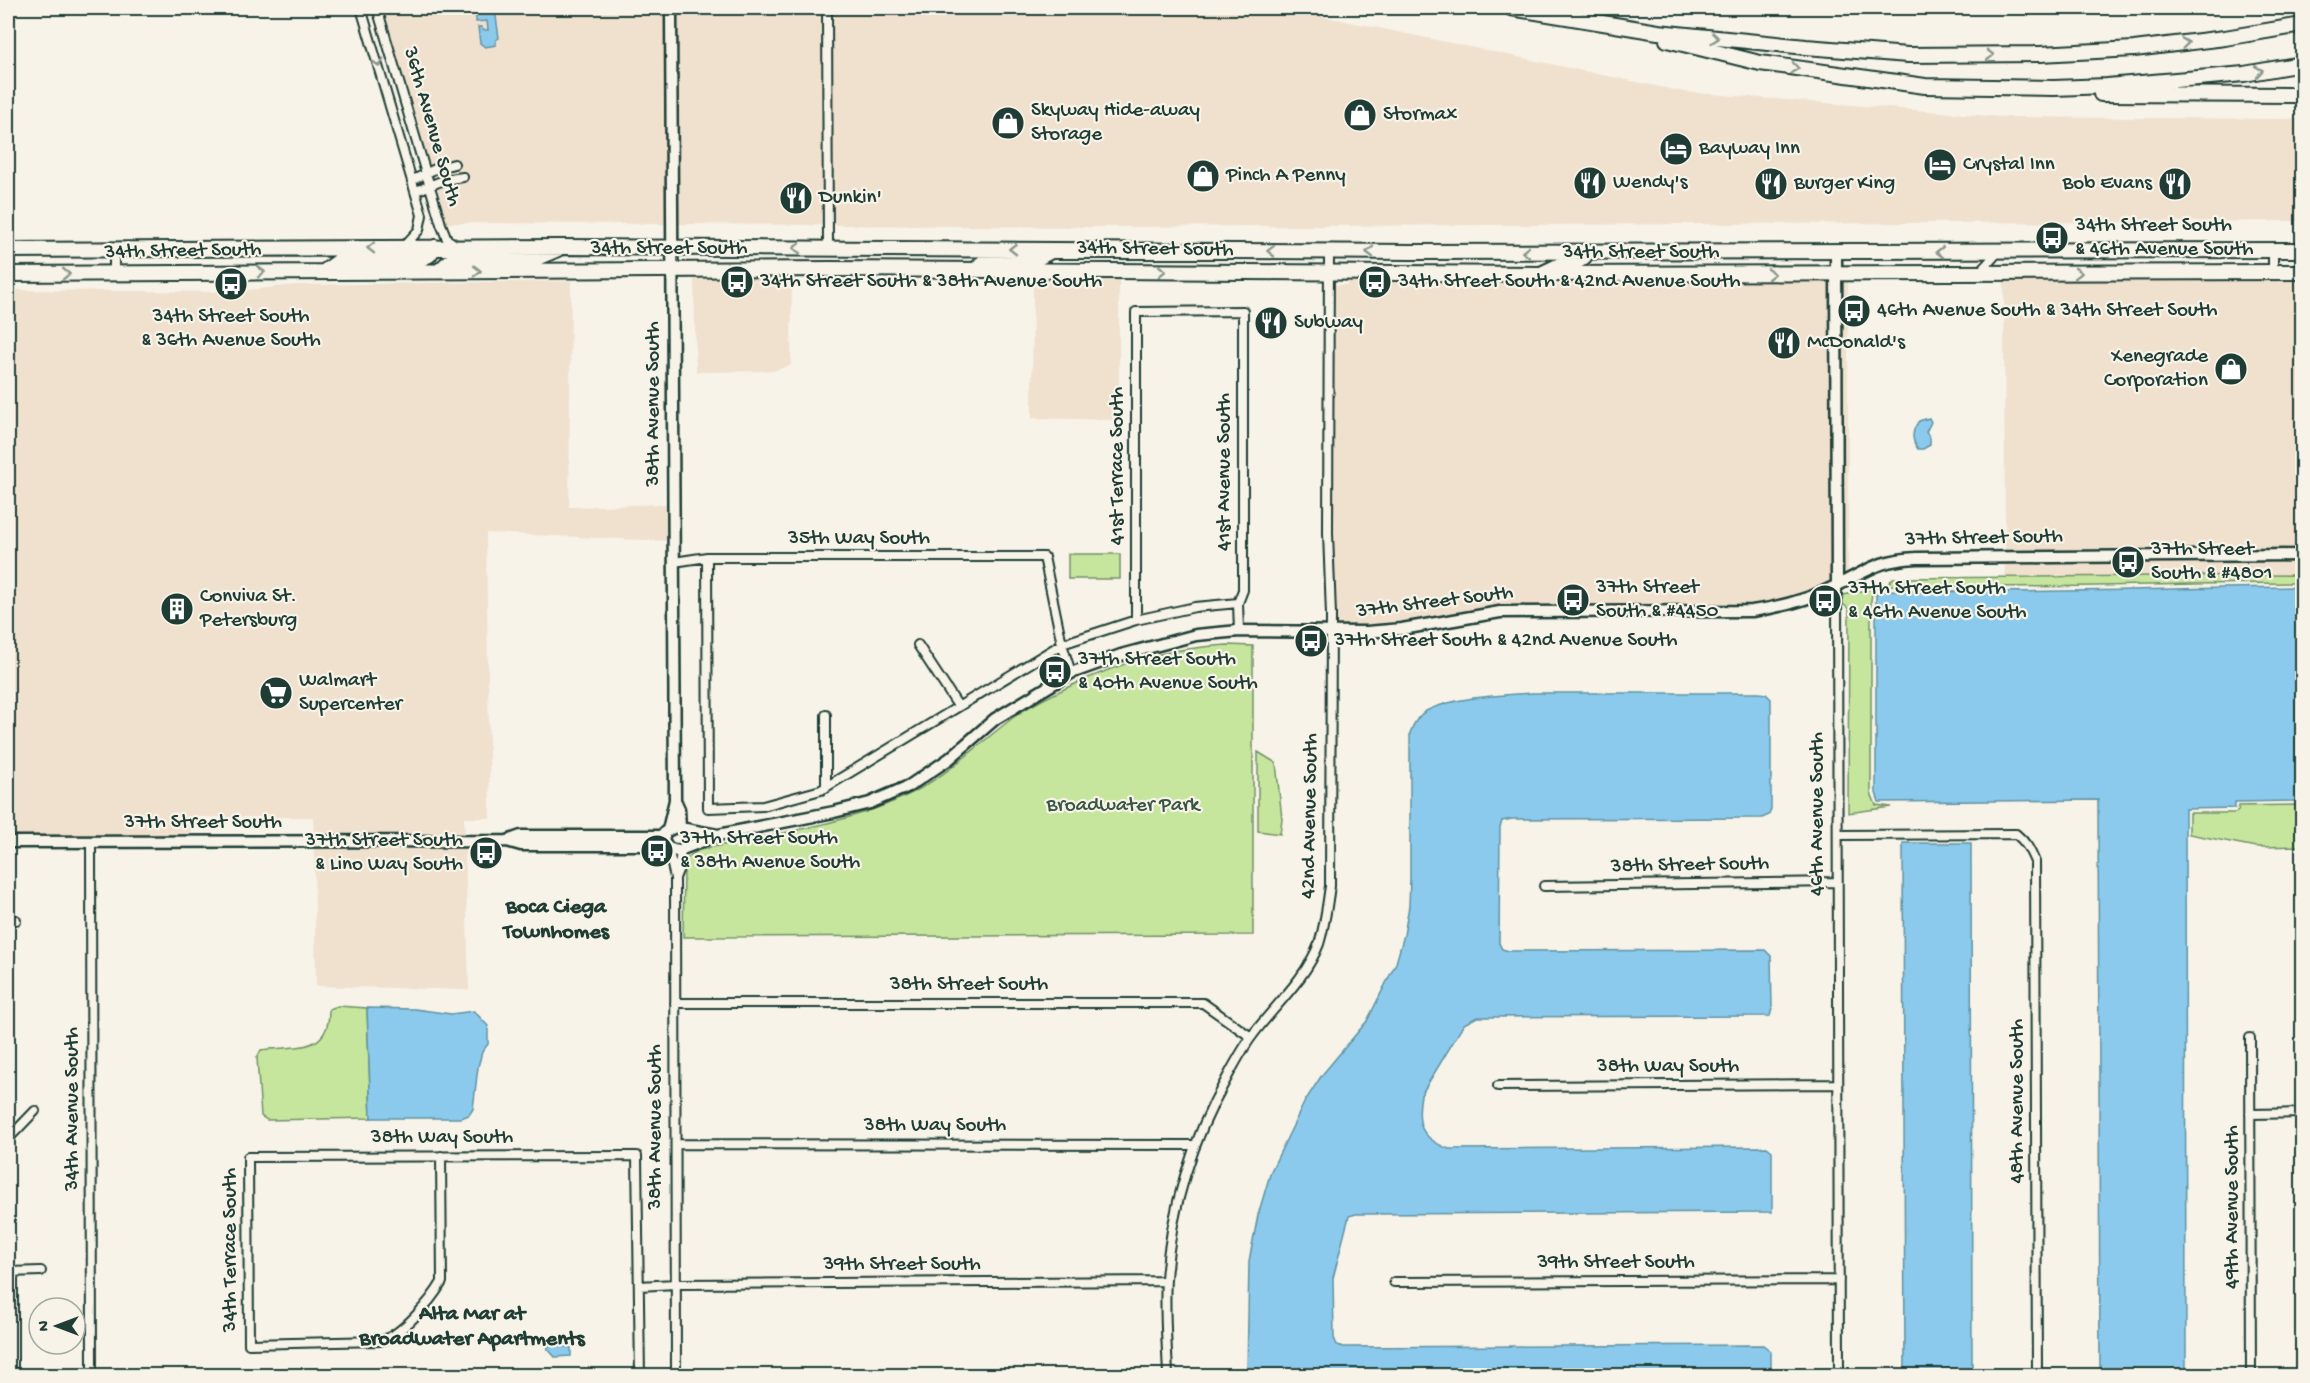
<svg xmlns="http://www.w3.org/2000/svg" width="2310" height="1383" viewBox="0 0 2310 1383" font-family="'Gochi Hand',sans-serif">
<style>
.built{fill:#f0e0ce}
.green{fill:#c6e59d;stroke:#729168;stroke-width:1.5}
.water{fill:#8bcaec;stroke:#6092a2;stroke-width:1.5}
.lines{fill:none;stroke-linecap:round;stroke-linejoin:round}
.street-casing{stroke:#1f3d34;stroke-width:12}
.secondary-casing{stroke:#1f3d34;stroke-width:15}
.highway-casing{stroke:#1f3d34;stroke-width:18}
.street{stroke:#f7f3e8;stroke-width:8}
.secondary{stroke:#f7f3e8;stroke-width:10}
.highway{stroke:#f7f3e8;stroke-width:14}
.oneway{stroke:#8b988e}
.labels{text-anchor:middle;dominant-baseline:central;stroke-width:4.5;stroke-linejoin:round;paint-order:stroke}
.poi-label{font-size:21px;fill:#1f3d34;stroke:#f7f3e8;text-anchor:start}
.street-label{font-size:21px;fill:#1f3d34;stroke:#f7f3e8}
.park-label{font-size:21px;fill:#385644;stroke:#f7f3e8}
.neighbourhood-label{font-size:22px;font-weight:bold;fill:#1f3d34;stroke:#f7f3e8}
</style>
<rect width="100%" height="100%" fill="#f7f3e8"/>
<filter id="ink" filterUnits="userSpaceOnUse"><feTurbulence type="fractalNoise" baseFrequency=".0167" numOctaves="2"/><feDisplacementMap in="SourceGraphic" scale="12" xChannelSelector="R" yChannelSelector="G"/><feConvolveMatrix kernelMatrix="1 2 1 2 8 2 1 2 1" color-interpolation-filters="sRGB"/></filter>
<g filter="url(#ink)">
<path class="built" d="M383,8H665L667,224L446,223L437,188L469,181L468,172L434,178L433,176L438,173L461,166L457,157L430,166Z
M676,8H821L822,225L678,224Z
M832,8H1283L1684,92L2002,117L2302,119V221L1097,227L833,225Z
M2302,277V550L2005,552L2004,279Z
M694,279H792L791,365L773,371L696,372Z
M1033,279H1119V420L1032,418Z
M1714,279H1830L1831,582L1774,603L1751,606L1500,607L1404,623L1336,627L1334,512L1335,285H1347L1348,282Z
M1841,279H1848V573L1843,576Z
M571,281L569,507L668,504V541L486,533L490,818H464L465,837H314L313,817H192L191,837H8V290L227,292L297,285Z
M2302,560V575L2005,577V562Z
M314,847H465L469,990L316,986Z"/>
<path class="green" d="M1068,554H1120V579H1068Z
M2302,575V583C2164,583 2026,590 1887,585L1893,578Z
M1876,588L1872,593L1871,601V793L1876,805L1891,807L1848,813L1849,609L1843,604V595Z
M1227,645L1253,646V935L683,937L684,868L688,857L699,850C768,835 860,823 921,788C956,768 985,738 1018,714C1033,704 1050,696 1066,688C1119,663 1167,648 1227,645Z
M1258,752L1276,763L1282,819L1280,834L1258,831Z
M2302,805V846L2256,847L2189,834V813H2235L2238,811L2239,806Z
M338,1006L367,1008L371,1118L267,1120L261,1116L257,1058L261,1050C294,1045 330,1055 329,1009Z"/>
<path class="water" d="M479,10H495L499,38L496,40V45L485,47L480,43L478,27H481L482,30H488L487,21L476,22V13Z
M1929,418L1931,422L1926,432L1930,438V445L1923,449H1918C1911,440 1912,430 1919,421Z
M2302,587V801L2235,802V808L2185,809L2186,1375H2100L2098,800L1879,802L1876,793V595L1880,590H1885C2024,595 2163,588 2302,587Z
M1532,693H1759L1766,694L1771,699V809L1769,815L1762,818L1512,819L1502,821L1500,827L1499,943L1502,949L1509,951L1765,950L1771,956L1772,1009L1770,1016L1477,1017L1464,1024L1421,1095C1416,1124 1420,1138 1449,1149L1767,1147L1772,1151V1212L1356,1214L1349,1216L1333,1278L1334,1338L1337,1345L1343,1347L1763,1345L1771,1351V1375H1247L1249,1261L1258,1215L1271,1171L1305,1101L1322,1075L1367,1021L1396,963L1404,935L1409,906L1410,878V733C1413,725 1418,715 1426,711C1454,697 1501,695 1532,693Z
M1903,843H1971L1972,1375H1905Z
M367,1008L415,1009L451,1014L474,1011L488,1026V1044L482,1052L478,1067L473,1109L469,1115L461,1118H371Z
M555,1340L561,1346L571,1347V1356L555,1357L547,1348Z"/>
<g class="lines">
<defs>
<path id="street" d="M361,8L422,215L419,230L404,246
M377,8L441,224L447,239L456,245
M827,8L828,248
M413,180L435,169L454,164
M416,191L444,180L463,177
M114,250V274
M2273,272V250
M1979,273L1998,252
M707,557L708,808L763,806L821,790L1062,644L1136,620L1195,607L1238,603
M674,562L707,557H1044L1062,644L1071,673
M1837,586L1839,1376
M1136,620V312L1243,311V590L1238,603L1239,631
M918,645L958,706
M826,788V715
M1838,835L2016,834C2026,842 2030,850 2035,862L2037,1376
M91,842L92,1376
M668,848L675,878L676,1376
M675,878L679,868L681,849
M1544,886L1837,882
M8,920H16
M675,1003H1203L1251,1037
M2250,1038L2251,1376
M1498,1086L1838,1084
M2250,1114L2302,1113
M8,1139L35,1111
M676,1144L1194,1145
M441,1156L442,1282C431,1301 401,1336 380,1341L249,1344L248,1157L637,1156L640,1376
M8,1272L41,1271
M1394,1282L1839,1280
M639,1286L675,1284L1166,1281
M13,1376V1272
M1168,1376C1167,1344 1164,1311 1166,1279C1171,1206 1192,1140 1228,1076C1235,1063 1243,1048 1252,1036C1274,1006 1305,980 1319,944C1325,925 1327,906 1330,886L1331,615L1328,533L1329,252"/>
<path id="secondary" d="M1836,253L1837,586
M675,800L679,809L680,828
M668,830L675,800L671,8
M718,835L675,827L665,832L663,840L668,848L677,851L718,835L834,812L870,803L909,786L949,759L995,719L1071,673L1121,655L1196,635L1239,631L1367,632L1402,629L1500,612L1752,611C1781,607 1811,599 1838,585C1870,569 1879,560 1917,558L2302,555
M507,841L521,836H663
M8,842L507,841L521,845H665"/>
<path id="highway" d="M1511,8L1658,32L1806,47L1908,55L2040,54L2134,49L2225,38L2302,25
M1667,40L1760,63L1925,86L2054,88L2107,86L2244,74L2302,64
M2101,94L2302,95
M8,250L563,247L1412,252L2302,250
M980,265L985,261H1032L1053,250
M325,271L339,261L420,259L429,255L435,247
M439,271L449,262L458,259L539,257L558,249
M1543,273L1562,264L1580,260L1584,257L1585,252
M8,274L830,269L1541,274L2302,272"/>
</defs>
<use href="#street" class="street-casing"/>
<use href="#secondary" class="secondary-casing"/>
<use href="#highway" class="highway-casing"/>
<use href="#street" class="street"/>
<use href="#secondary" class="secondary"/>
<use href="#highway" class="highway"/>
</g>
<defs><path id="oneway-chevron" d="M-2-3.5L2.5 0L-2 3.5" fill="none" stroke-width="1.6" stroke-linecap="round" stroke-linejoin="round" transform="scale(1.5)"/></defs>
<g class="oneway">
<use href="#oneway-chevron" transform="translate(1715 38) rotate(6)"/>
<use href="#oneway-chevron" transform="translate(2185 43) rotate(-7)"/>
<use href="#oneway-chevron" transform="translate(1990 55) rotate(-1)"/>
<use href="#oneway-chevron" transform="translate(379 63) rotate(73)"/>
<use href="#oneway-chevron" transform="translate(1795 68) rotate(8)"/>
<use href="#oneway-chevron" transform="translate(2259 71) rotate(-9)"/>
<use href="#oneway-chevron" transform="translate(371 248) rotate(179)"/>
<use href="#oneway-chevron" transform="translate(797 248) rotate(-180)"/>
<use href="#oneway-chevron" transform="translate(1013 249) rotate(180)"/>
<use href="#oneway-chevron" transform="translate(1271 251) rotate(-179)"/>
<use href="#oneway-chevron" transform="translate(1370 252) rotate(-180)"/>
<use href="#oneway-chevron" transform="translate(1526 252) rotate(-180)"/>
<use href="#oneway-chevron" transform="translate(1940 252) rotate(180)"/>
<use href="#oneway-chevron" transform="translate(477 271)"/>
<use href="#oneway-chevron" transform="translate(1162 271) rotate(1)"/>
<use href="#oneway-chevron" transform="translate(261 272) rotate(-1)"/>
<use href="#oneway-chevron" transform="translate(2078 273)"/>
<use href="#oneway-chevron" transform="translate(66 274)"/>
<use href="#oneway-chevron" transform="translate(1771 274)"/>
</g>
</g>
<defs>
<symbol id="shop-disc" viewBox="-11 -11 22 22"><circle r="9.5" fill="#1f3d34" stroke="#f7f3e8"/><path d="M-5-2.5h2.3a2.7 3.5 0 0 1 5.4 0H5L5.5 6h-11ZM-1.5-2.5h3a1.5 2.3 0 0 0-3 0Z" fill="#fff"/></symbol>
<symbol id="hotel-disc" viewBox="-11 -11 22 22"><circle r="9.5" fill="#1f3d34" stroke="#f7f3e8"/><path d="M-6-4.5h1.5V1H6V5H4.5V3h-9V5H-6ZM-4 0a1.8 1.8 0 1 1 3.6 0ZM.5 0V-2.5h3Q6-2.5 6 0Z" fill="#fff"/></symbol>
<symbol id="restaurant-disc" viewBox="-11 -11 22 22"><circle r="9.5" fill="#1f3d34" stroke="#f7f3e8"/><path d="M-5-6h1v4h1v-4h1v4h1v-4h1v5L-1.5 .5V6h-2V.5L-5-1ZM5-6V6H3V1.5H1.5Q1.5-4 5-6Z" fill="#fff"/></symbol>
<symbol id="bus-disc" viewBox="-11 -11 22 22"><circle r="9.5" fill="#1f3d34" stroke="#f7f3e8"/><path d="M-5-6H5V4H4V6H2V4H-2V6H-4V4H-5ZM-3.5-4V0h7V-4ZM-3.5 1.2v1.5H-2V1.2ZM2 1.2v1.5H3.5V1.2Z" fill="#fff"/></symbol>
<symbol id="building-disc" viewBox="-11 -11 22 22"><circle r="9.5" fill="#1f3d34" stroke="#f7f3e8"/><path d="M-4-6H4V6H1V3H-1V6H-4ZM-2.5-4.3h1.7v1.8h-1.7ZM.8-4.3h1.7v1.8H.8ZM-2.5-1h1.7V.8h-1.7ZM.8-1h1.7V.8H.8Z" fill="#fff"/></symbol>
<symbol id="supermarket-disc" viewBox="-11 -11 22 22"><circle r="9.5" fill="#1f3d34" stroke="#f7f3e8"/><path d="M-6-5.5h2.5l.6 2H6L4.5 2H-2.5L-4.4-4H-6ZM-1.5 3.2a1.3 1.3 0 1 0 .1 0ZM3 3.2a1.3 1.3 0 1 0 .1 0Z" fill="#fff"/></symbol>
</defs>
<g fill-rule="evenodd">
<use href="#shop-disc" x="1341" y="96" width="38" height="38"/>
<use href="#shop-disc" x="989" y="104" width="38" height="38"/>
<use href="#hotel-disc" x="1657" y="130" width="38" height="38"/>
<use href="#hotel-disc" x="1921" y="146" width="38" height="38"/>
<use href="#shop-disc" x="1184" y="157" width="38" height="38"/>
<use href="#restaurant-disc" x="1571" y="164" width="38" height="38"/>
<use href="#restaurant-disc" x="1752" y="165" width="38" height="38"/>
<use href="#restaurant-disc" x="2156" y="165" width="38" height="38"/>
<use href="#restaurant-disc" x="777" y="179" width="38" height="38"/>
<use href="#bus-disc" x="2033" y="219" width="38" height="38"/>
<use href="#bus-disc" x="718" y="263" width="38" height="38"/>
<use href="#bus-disc" x="1356" y="263" width="38" height="38"/>
<use href="#bus-disc" x="212" y="265" width="38" height="38"/>
<use href="#bus-disc" x="1835" y="292" width="38" height="38"/>
<use href="#restaurant-disc" x="1252" y="304" width="38" height="38"/>
<use href="#restaurant-disc" x="1765" y="324" width="38" height="38"/>
<use href="#shop-disc" x="2212" y="350" width="38" height="38"/>
<use href="#bus-disc" x="2109" y="543" width="38" height="38"/>
<use href="#bus-disc" x="1554" y="581" width="38" height="38"/>
<use href="#bus-disc" x="1806" y="582" width="38" height="38"/>
<use href="#building-disc" x="158" y="590" width="38" height="38"/>
<use href="#bus-disc" x="1292" y="622" width="38" height="38"/>
<use href="#bus-disc" x="1036" y="653" width="38" height="38"/>
<use href="#supermarket-disc" x="257" y="674" width="38" height="38"/>
<use href="#bus-disc" x="638" y="832" width="38" height="38"/>
<use href="#bus-disc" x="467" y="834" width="38" height="38"/>
</g>
<g class="labels">
<g class="poi-label">
<text x="1031" y="111">Skyway Hide-away<tspan x="1031" dy="24">Storage</tspan></text>
<text x="1383" y="115">Stormax</text>
<text x="1699" y="149">Bayway Inn</text>
<text x="1963" y="165">Crystal Inn</text>
<text x="1226" y="176">Pinch A Penny</text>
<text x="1613" y="183">Wendy's</text>
<text x="1794" y="184">Burger King</text>
<text x="2152" y="184" text-anchor="end">Bob Evans</text>
<text x="819" y="198">Dunkin'</text>
<text x="2075" y="226">34th Street South<tspan x="2075" dy="24">&amp; 46th Avenue South</tspan></text>
<text x="760" y="282">34th Street South &amp; 38th Avenue South</text>
<text x="1398" y="282">34th Street South &amp; 42nd Avenue South</text>
<text x="1877" y="311">46th Avenue South &amp; 34th Street South</text>
<text x="231" y="317" text-anchor="middle">34th Street South<tspan x="231" dy="24">&amp; 36th Avenue South</tspan></text>
<text x="1294" y="323">Subway</text>
<text x="1807" y="343">McDonald's</text>
<text x="2208" y="357" text-anchor="end">Xenegrade<tspan x="2208" dy="24">Corporation</tspan></text>
<text x="2151" y="550">37th Street<tspan x="2151" dy="24">South &amp; #4801</tspan></text>
<text x="1596" y="588">37th Street<tspan x="1596" dy="24">South &amp; #4450</tspan></text>
<text x="1848" y="589">37th Street South<tspan x="1848" dy="24">&amp; 46th Avenue South</tspan></text>
<text x="200" y="597">Conviva St.<tspan x="200" dy="24">Petersburg</tspan></text>
<text x="1334" y="641">37th Street South &amp; 42nd Avenue South</text>
<text x="1078" y="660">37th Street South<tspan x="1078" dy="24">&amp; 40th Avenue South</tspan></text>
<text x="299" y="681">Walmart<tspan x="299" dy="24">Supercenter</tspan></text>
<text x="680" y="839">37th Street South<tspan x="680" dy="24">&amp; 38th Avenue South</tspan></text>
<text x="463" y="841" text-anchor="end">37th Street South<tspan x="463" dy="24">&amp; Lino Way South</tspan></text>
</g>
<g class="street-label">
<text transform="translate(431 127) rotate(74)">36th Avenue South</text>
<text x="669" y="249">34th Street South</text>
<text transform="translate(1155 250) rotate(1)">34th Street South</text>
<text transform="translate(183 252) rotate(-1)">34th Street South</text>
<text x="1641" y="253">34th Street South</text>
<text transform="translate(654 404) rotate(-90)">38th Avenue South</text>
<text transform="translate(1118 466) rotate(-90)">41st Terrace South</text>
<text transform="translate(1225 472) rotate(-90)">41st Avenue South</text>
<text x="859" y="539">35th Way South</text>
<text transform="translate(1984 539) rotate(-1)">37th Street South</text>
<text transform="translate(1435 603) rotate(-7)">37th Street South</text>
<text transform="translate(1818 814) rotate(-90)">46th Avenue South</text>
<text transform="translate(1311 816) rotate(-89)">42nd Avenue South</text>
<text x="203" y="823">37th Street South</text>
<text transform="translate(1690 866) rotate(-1)">38th Street South</text>
<text x="969" y="985">38th Street South</text>
<text x="1668" y="1067">38th Way South</text>
<text transform="translate(2018 1101) rotate(-90)">48th Avenue South</text>
<text transform="translate(73 1109) rotate(-90)">34th Avenue South</text>
<text x="935" y="1126">38th Way South</text>
<text transform="translate(656 1127) rotate(-90)">38th Avenue South</text>
<text x="442" y="1138">38th Way South</text>
<text transform="translate(2233 1207) rotate(-90)">49th Avenue South</text>
<text transform="translate(231 1250) rotate(-90)">34th Terrace South</text>
<text x="1616" y="1263">39th Street South</text>
<text x="902" y="1265">39th Street South</text>
</g>
<g class="park-label">
<text x="1123" y="806">Broadwater Park</text>
</g>
<g class="neighbourhood-label">
<text x="556" y="908">Boca Ciega<tspan x="556" dy="25">Townhomes</tspan></text>
<text x="472" y="1315">Alta Mar at<tspan x="472" dy="25">Broadwater Apartments</tspan></text>
</g>
</g>
<rect width="2310" height="1383" fill="none" stroke="#f7f3e8" stroke-width="30"/>
<rect x="15" y="15" width="2280" height="1353" fill="none" stroke="#1f3d34" stroke-width="2" filter="url(#ink)"/>
<g transform="translate(57 1326) rotate(270)"><circle r="28" fill="#f7f3e8" stroke="#a1aaa0" stroke-width="1.5"/>
<path d="M0-4.5L10 22L0 15L-10 22Z" fill="#1f3d34"/>
<text y="-9" font-size="16" font-weight="bold" text-anchor="middle" fill="#1f3d34">N</text>
</g>
</svg>
